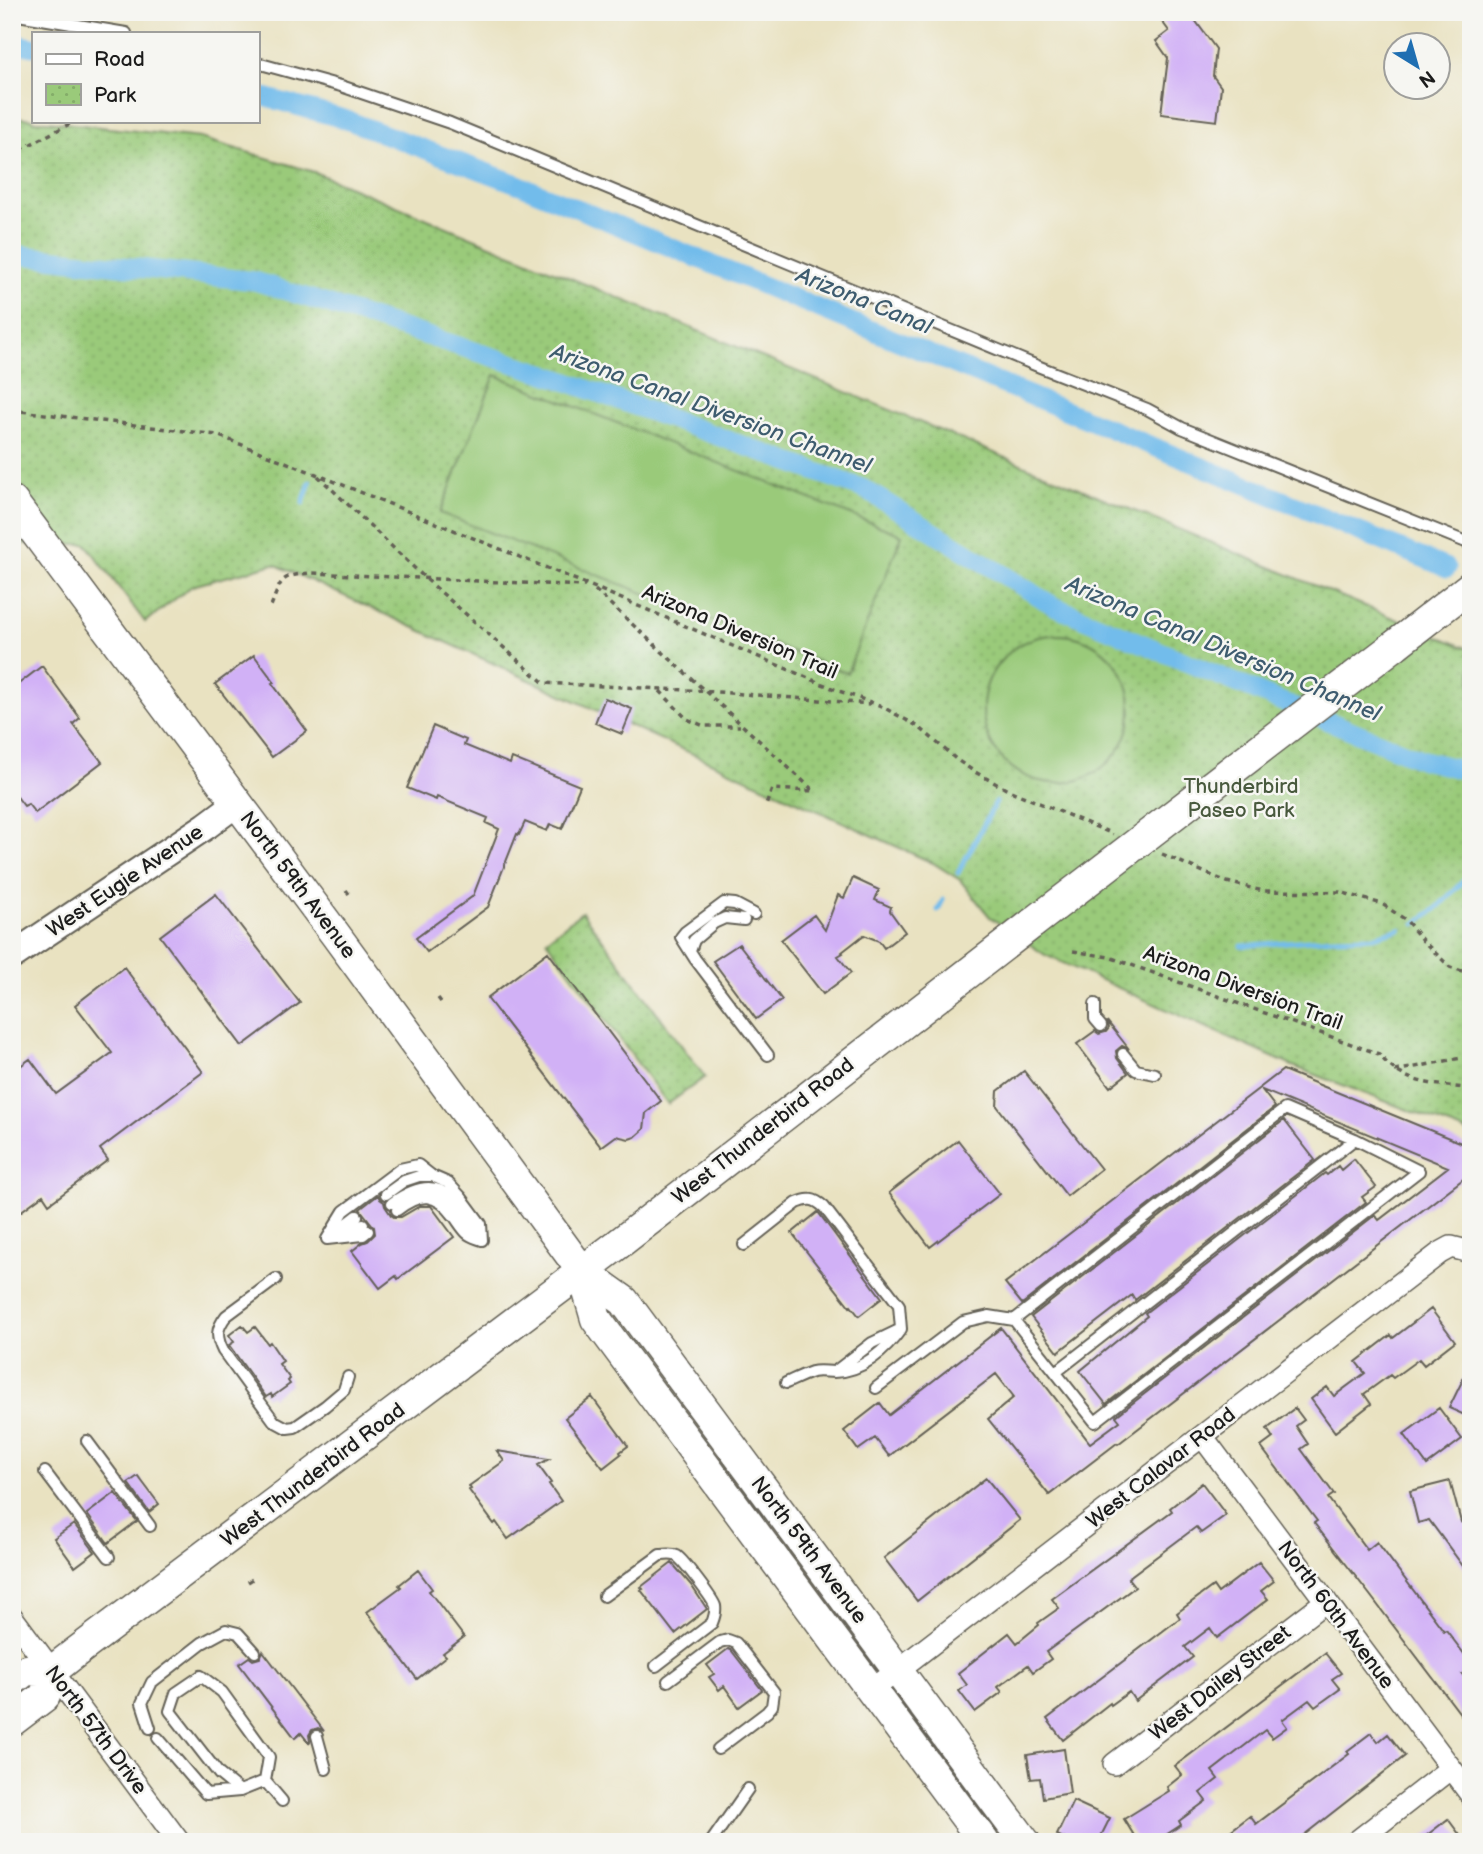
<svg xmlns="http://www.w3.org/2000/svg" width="1483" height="1854" viewBox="0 0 1483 1854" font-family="'Balsamiq Sans',sans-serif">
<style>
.park{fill:url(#park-dots);stroke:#5b734b;stroke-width:2}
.pitch{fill:#9aca7a;stroke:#5b734b;stroke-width:2}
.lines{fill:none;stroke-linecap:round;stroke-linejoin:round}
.stream{stroke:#72bceb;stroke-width:5}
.canal{stroke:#72bceb;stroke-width:19}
.building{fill:#d1b1f6}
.service-casing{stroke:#646156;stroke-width:14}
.minor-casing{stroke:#646156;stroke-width:24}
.tertiary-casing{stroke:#646156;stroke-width:30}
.secondary-casing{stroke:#646156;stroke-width:33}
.path{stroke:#646156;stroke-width:3.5;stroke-dasharray:5 5;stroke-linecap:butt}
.service{stroke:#fff;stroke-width:10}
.minor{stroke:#fff;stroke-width:21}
.tertiary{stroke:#fff;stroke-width:26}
.secondary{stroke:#fff;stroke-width:30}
.secondary-bridge-casing{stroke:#646156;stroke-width:33;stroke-linecap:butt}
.secondary-bridge{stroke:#fff;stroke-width:30}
.labels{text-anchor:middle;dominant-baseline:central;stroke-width:5;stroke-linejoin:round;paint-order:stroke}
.street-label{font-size:21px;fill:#1c1c1c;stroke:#f6f6f2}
.park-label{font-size:21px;fill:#48593d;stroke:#f6f6f2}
.water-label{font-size:23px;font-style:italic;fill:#3e5c6f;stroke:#f6f6f2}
</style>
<defs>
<pattern id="park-dots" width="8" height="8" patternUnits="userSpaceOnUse" patternTransform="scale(1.75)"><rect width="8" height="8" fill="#9aca7a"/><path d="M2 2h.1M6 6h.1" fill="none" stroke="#84ad69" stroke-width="1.8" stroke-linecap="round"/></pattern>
</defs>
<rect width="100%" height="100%" fill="#f6f6f2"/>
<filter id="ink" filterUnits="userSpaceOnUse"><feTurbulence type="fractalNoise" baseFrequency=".0143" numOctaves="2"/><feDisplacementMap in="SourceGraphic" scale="14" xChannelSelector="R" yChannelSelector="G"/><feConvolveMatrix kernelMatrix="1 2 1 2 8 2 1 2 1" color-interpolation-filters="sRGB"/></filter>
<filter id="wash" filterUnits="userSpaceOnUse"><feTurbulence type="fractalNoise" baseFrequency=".00686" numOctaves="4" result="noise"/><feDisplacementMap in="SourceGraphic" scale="28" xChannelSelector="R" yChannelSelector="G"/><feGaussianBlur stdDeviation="1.57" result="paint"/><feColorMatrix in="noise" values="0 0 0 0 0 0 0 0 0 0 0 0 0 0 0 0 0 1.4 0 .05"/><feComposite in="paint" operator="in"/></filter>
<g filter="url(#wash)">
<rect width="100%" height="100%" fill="#e9e2c1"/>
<path class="park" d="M12,117L33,119V121H46L200,138L314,172L1471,650V1134L1290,1065L1045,955L990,917L960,880L933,863L274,564L192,586L145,622L86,544H12Z
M582,912L705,1077L668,1104L546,940Z"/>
<path class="pitch" d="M495,375L902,535L847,673L440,513Z
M983 709a74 74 0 1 1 148 0a74 74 0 1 1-148 0Z"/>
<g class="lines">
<path class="stream" d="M303,503L310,482
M958,873L996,802
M938,910L943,900
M1415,924L1437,908L1471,873
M1241,946L1333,938L1373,937L1400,929"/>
<path class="canal" d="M12,43L33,47
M257,95L344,119L520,185L1447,568
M12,254L255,281L543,373L864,489L1054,606L1200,668L1423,760L1471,772"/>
</g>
<g id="blocks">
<path class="building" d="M1155,12H1189L1216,49L1213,76L1221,87L1217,121L1161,114L1168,58L1156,41L1169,31Z
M254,655L274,682L272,683L307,731L272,757L215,684Z
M42,666L80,718L73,724L102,762L35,813L28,804L24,806L12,790V689Z
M605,698L632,709L622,734L595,723Z
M433,726L466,740L464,745L510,764L512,758L580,786L562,829L550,824L547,831L525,822L519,835L517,834L488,907L427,952L416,938L473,896L499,829L486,823L488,818L437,797L436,800L407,788Z
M853,878L879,890L875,900L891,907L890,911L905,932L884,948L879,941L864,935L842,952L843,953L838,956L851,973L823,994L781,940L814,915L825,930L838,895L844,898Z
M216,894L300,1003L242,1046L160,936Z
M739,944L782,1000L756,1019L713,961Z
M548,952L661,1101L646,1113L644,1129L635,1137L629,1139L616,1136L601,1147L487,998Z
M124,967L203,1072L100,1149L108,1160L49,1204L43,1195L12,1218V1072L30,1059L56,1094L112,1053L75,1005Z
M1107,1021L1129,1049L1122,1046L1116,1051L1117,1058L1128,1073L1110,1087L1077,1044L1095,1031L1099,1034L1106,1032L1109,1028Z
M1283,1070L1471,1147V1173L1118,1444L1117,1443L1049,1495L988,1419L1014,1397L996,1374L889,1456L875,1438L858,1450L844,1431L880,1403L889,1415L1001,1328L1090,1443L1120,1421L1116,1416L1375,1215L1379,1220L1448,1167L1262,1090L1275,1107L1022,1304L1005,1283Z
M1024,1071L1101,1169L1067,1196L997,1106L998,1091Z
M1284,1120L1315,1160L1135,1300L1132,1295L1058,1352L1031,1317Z
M958,1140L1000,1194L930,1247L889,1193Z
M1354,1159L1376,1187L1362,1197L1366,1202L1106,1404L1080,1371L1147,1316L1145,1313L1325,1173L1327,1175L1338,1166L1341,1170Z
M378,1195L380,1199L384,1202L385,1206L391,1215L394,1217H401L420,1206H431L454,1237L398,1279L396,1276L380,1288L352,1251L362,1243L368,1241L375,1234L374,1227L360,1209Z
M818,1212L882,1298L859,1316L851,1306L850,1307L792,1233Z
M1431,1309L1455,1341L1424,1365L1419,1359L1393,1378L1390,1375L1364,1394L1371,1404L1335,1432L1311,1399L1327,1387L1334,1396L1365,1373L1356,1362L1391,1335L1393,1338Z
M242,1325L248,1332L255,1327L268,1344L270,1342L283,1361L279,1364L290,1379L288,1381L290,1384L272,1397L271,1394L266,1397L229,1345L234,1342L229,1335Z
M1471,1363V1418L1449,1408Z
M592,1397L628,1446L620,1452L621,1454L603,1468L565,1418Z
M1295,1408L1304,1420L1296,1426L1308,1444L1301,1449L1334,1494L1328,1498L1367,1550L1377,1542L1444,1631L1446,1630L1471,1663V1668L1462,1674L1471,1686V1728L1370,1595L1314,1523L1317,1521L1261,1447L1273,1438L1267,1429Z
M1439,1408L1462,1439L1427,1465L1404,1434Z
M497,1451L549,1459L538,1465L551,1483L549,1484L561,1501L508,1539L496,1522L494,1524L469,1490L471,1489L469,1486L504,1461Z
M138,1476L159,1504L149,1512L128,1483Z
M986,1478L1020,1520L917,1601L884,1558Z
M1450,1481L1461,1522L1471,1515V1577L1429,1520L1418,1523L1410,1491Z
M1202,1483L1226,1515L1201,1533L1196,1527L1128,1578L1135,1587L1046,1652L1051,1659L1033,1672L1028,1665L998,1687L1002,1692L975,1712L959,1691L967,1685L958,1673L1009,1633L1017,1643L1039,1625L1038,1623L1059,1608L1052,1599L1172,1511L1170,1508Z
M115,1493L137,1521L108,1543L87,1514Z
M74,1524L95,1552L75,1567L54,1538Z
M1259,1562L1274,1581L1261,1591L1268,1599L1217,1638L1210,1628L1185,1647L1193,1657L1135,1701L1129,1692L1111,1705L1110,1703L1063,1740L1047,1719L1180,1618L1177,1613L1213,1586L1218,1593Z
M672,1563L691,1585L707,1609L675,1634L641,1590L643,1589L641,1587Z
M418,1570L432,1589L429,1591L464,1637L443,1653L446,1656L417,1679L367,1612L401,1587L399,1585Z
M728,1649L731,1650L762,1690L739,1707L724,1686L719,1690L709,1677L714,1674L707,1665Z
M263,1651L324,1731L318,1728L312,1730L309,1735L310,1741L309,1743L301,1733L295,1738L239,1664L249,1657L253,1660L260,1658Z
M1325,1653L1341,1673L1332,1679L1340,1689L1315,1707L1309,1700L1282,1720L1287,1727L1272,1738L1265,1730L1212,1771L1218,1779L1200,1793L1206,1801L1179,1821L1181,1825L1155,1842H1138L1124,1819L1169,1791L1167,1787L1182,1775L1175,1766Z
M1371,1733L1378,1742L1388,1734L1405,1756L1295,1842H1237L1229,1832L1250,1816L1256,1824L1349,1754L1347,1751Z
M1064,1749L1070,1793L1043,1798L1040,1778L1031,1779L1027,1755Z
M1073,1801L1110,1818L1098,1842H1071L1057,1835Z
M1448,1819L1465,1842H1418Z"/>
</g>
</g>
<g filter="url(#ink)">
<use href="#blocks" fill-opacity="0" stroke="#646156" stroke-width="2"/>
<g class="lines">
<defs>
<path id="service" d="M12,14L126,33
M257,63L341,86L450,123L1040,367L1147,409L1182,428L1471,544
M754,914L735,904L724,903L685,932L681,937L695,959L768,1055
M690,951L694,940L714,923L725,918L744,920
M1095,1004V1019L1101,1026
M1123,1054L1136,1070L1155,1074
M1285,1109L1355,1139L1419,1171L1095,1422L1014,1320Z
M386,1194L404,1181L419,1176H432L448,1183L461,1197L481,1224L482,1240
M392,1203C442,1168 453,1200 481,1238
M397,1210C420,1192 436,1192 454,1216C458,1221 462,1228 467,1233C471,1237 477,1238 482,1240
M346,1232L357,1228L363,1224
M335,1233L357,1216
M327,1239L344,1211L400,1169L418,1165L432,1176
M327,1239L363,1235L368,1231
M744,1245L797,1203C808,1198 814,1198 824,1207L899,1305L901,1329C886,1350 862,1372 834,1372C826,1372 819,1370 812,1372C803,1375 795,1379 786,1383
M276,1279L226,1316C216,1329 216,1337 223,1351L274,1421L287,1428L295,1427L325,1406L344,1390L348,1377
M837,1370L872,1343L899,1330
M1056,1372L1355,1139
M876,1388L963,1322L989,1316L1014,1320
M87,1441L150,1526
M45,1472L109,1557
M604,1596L660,1555C666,1555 671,1553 677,1556C683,1560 713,1599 715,1606C716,1612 714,1618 712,1623L656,1666
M668,1681L720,1642L728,1640L736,1643L774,1692L772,1706L767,1712L718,1749
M150,1728L142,1703L152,1682L202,1643L226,1630L238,1633L255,1652
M317,1736L326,1769
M158,1738L206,1794L240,1791L265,1781L282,1801
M240,1791L219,1774L170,1711L176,1693L201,1676L222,1692L269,1757L265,1781
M711,1842L748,1789"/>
<path id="minor" d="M1202,1436L1471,1795
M12,1617L179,1842
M872,1690L1440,1253L1451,1247L1471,1252
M1114,1764L1326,1601
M1356,1842L1451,1768"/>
<path id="tertiary" d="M12,956L206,826L237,803"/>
<path id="secondary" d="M12,501L335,934L582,1271L624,1301L1025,1842
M1394,646L1471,586
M582,1271L596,1319L984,1842
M12,1681L26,1670L52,1671L75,1653L617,1245L1033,923
M12,1721L45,1696L52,1671"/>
</defs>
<use href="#service" class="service-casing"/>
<use href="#minor" class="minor-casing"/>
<use href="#tertiary" class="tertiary-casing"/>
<use href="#secondary" class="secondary-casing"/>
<path class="path" d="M12,154L75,121
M12,410L217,435L316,474L591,586L839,691L879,705L919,727L957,760L975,772L1006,789L1113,834
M318,476L426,579L544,683L705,691L870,704
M595,590L814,791L772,789L765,808
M271,606C282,578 280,576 311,573L585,586
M660,691L687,719L704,726H740
M1162,854L1227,882L1263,891L1340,892L1382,904L1406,920L1422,940L1450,967L1471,974
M346,890L349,894
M1073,951L1109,957L1379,1054C1403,1086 1433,1083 1471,1089
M438,998L444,1006
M1395,1071L1471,1056
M248,1582L254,1578"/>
<use href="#service" class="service"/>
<use href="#minor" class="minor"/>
<use href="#tertiary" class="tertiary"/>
<use href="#secondary" class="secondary"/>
<defs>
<path id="secondary-bridge" d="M1033,923L1394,646"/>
</defs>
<use href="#secondary-bridge" class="secondary-bridge-casing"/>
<use href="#secondary-bridge" class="secondary-bridge"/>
</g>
</g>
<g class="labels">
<g class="street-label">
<text transform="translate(740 632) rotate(23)">Arizona Diversion Trail</text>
<text transform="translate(125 881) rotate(-34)">West Eugie Avenue</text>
<text transform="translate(298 885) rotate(53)">North 59th Avenue</text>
<text transform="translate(1243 988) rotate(20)">Arizona Diversion Trail</text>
<text transform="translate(763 1131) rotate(-38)">West Thunderbird Road</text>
<text transform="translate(1161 1468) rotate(-38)">West Calavar Road</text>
<text transform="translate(313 1475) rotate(-37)">West Thunderbird Road</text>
<text transform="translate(809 1550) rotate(53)">North 59th Avenue</text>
<text transform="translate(1336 1615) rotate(53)">North 60th Avenue</text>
<text transform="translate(1220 1683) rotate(-38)">West Dailey Street</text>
<text transform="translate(96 1730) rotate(53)">North 57th Drive</text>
</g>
<g class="park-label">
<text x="1241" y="786">Thunderbird<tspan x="1241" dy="24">Paseo Park</tspan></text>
</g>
<g class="water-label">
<text transform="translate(864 301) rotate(22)">Arizona Canal</text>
<text transform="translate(711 409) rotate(20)">Arizona Canal Diversion Channel</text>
<text transform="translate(1223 649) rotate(23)">Arizona Canal Diversion Channel</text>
</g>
</g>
<rect width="1483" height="1854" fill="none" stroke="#f6f6f2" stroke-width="42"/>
<rect x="32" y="32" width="228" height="91" fill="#f6f6f2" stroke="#9f9f9c" stroke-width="2"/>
<rect x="46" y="54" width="35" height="10" fill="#ffffff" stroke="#9f9f9c" stroke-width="2"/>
<text x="94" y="66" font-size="21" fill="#1c1c1c">Road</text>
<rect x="46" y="84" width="35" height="21" fill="url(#park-dots)" stroke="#9f9f9c" stroke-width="2"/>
<text x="94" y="102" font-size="21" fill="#1c1c1c">Park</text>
<g transform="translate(1417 66) rotate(143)"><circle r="33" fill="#f6f6f2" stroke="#9f9f9c" stroke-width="2"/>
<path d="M0-5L12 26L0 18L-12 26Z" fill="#1f6fb2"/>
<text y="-10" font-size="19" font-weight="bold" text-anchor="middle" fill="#1c1c1c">N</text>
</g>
</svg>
